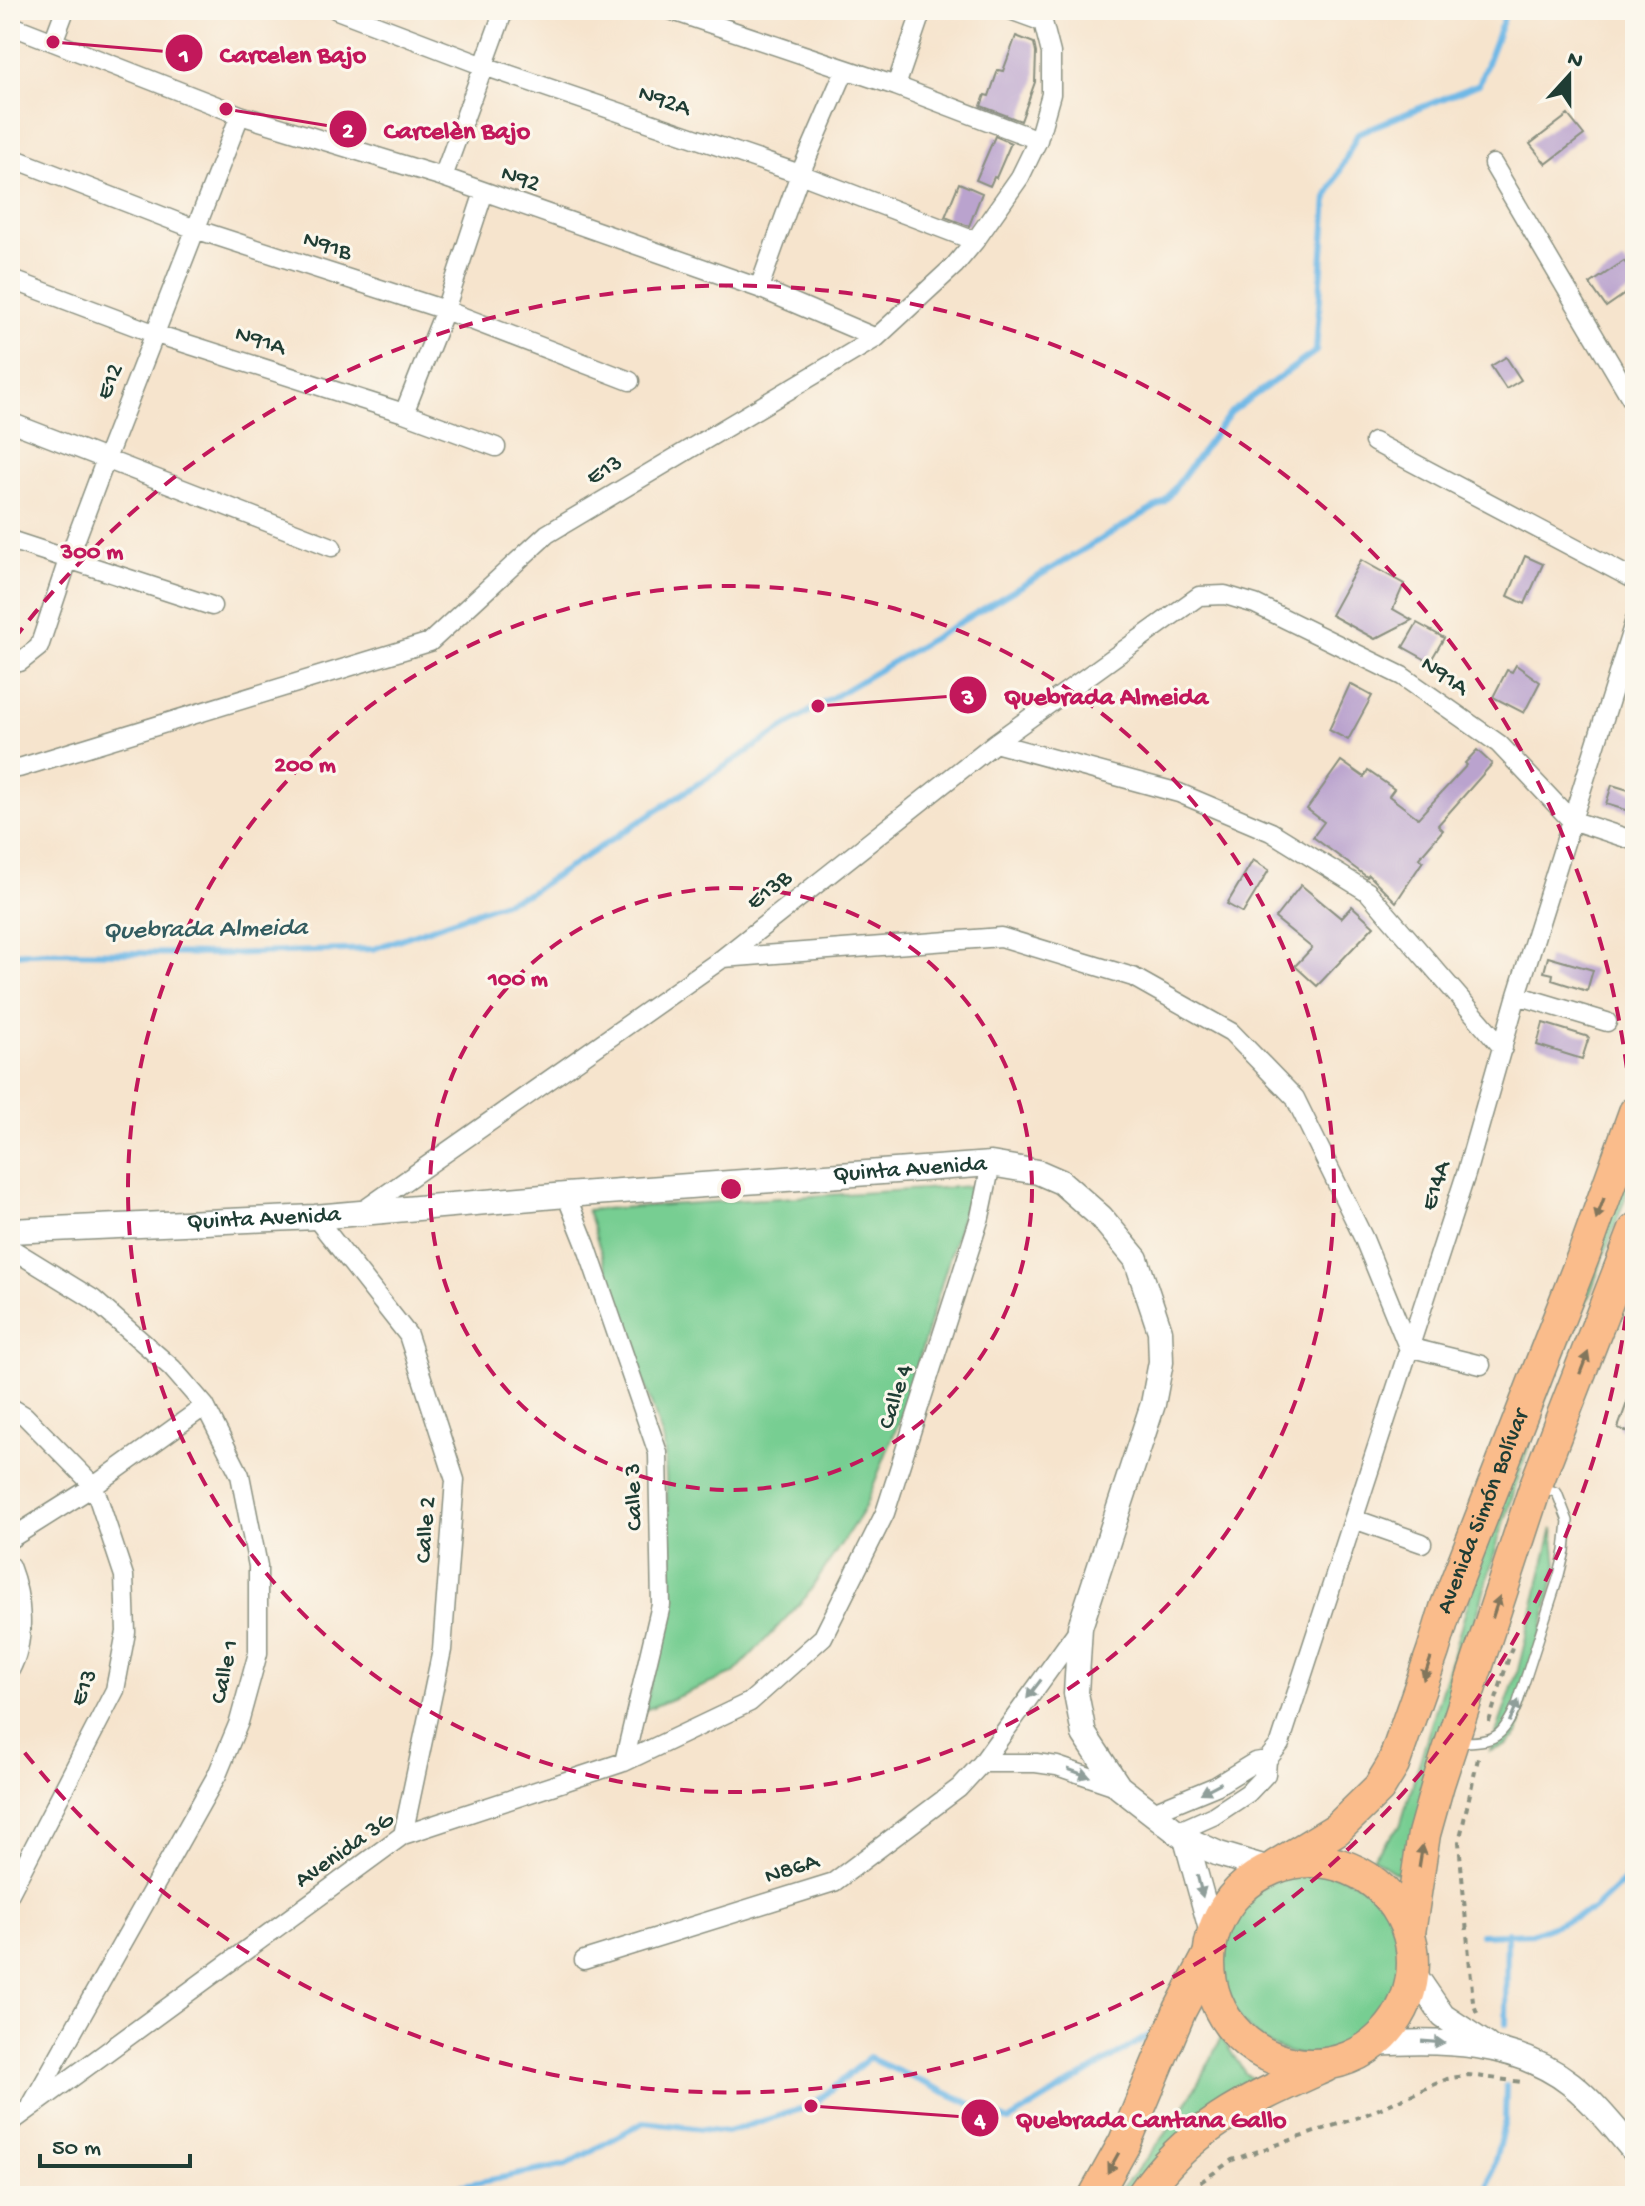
<svg xmlns="http://www.w3.org/2000/svg" width="1645" height="2206" viewBox="0 0 1645 2206" font-family="'Gochi Hand',sans-serif">
<style>
.green{fill:#77ce92;stroke:#4b8663;stroke-width:2}
.lines{fill:none;stroke-linecap:round;stroke-linejoin:round}
.stream{stroke:#6eb8e6;stroke-width:6}
.building{fill:#baa3ce}
.service-casing{stroke:#8a9080;stroke-width:12}
.minor-casing{stroke:#8a9080;stroke-width:21}
.tertiary-casing{stroke:#8a9080;stroke-width:27}
.trunk-casing{stroke:#8a9080;stroke-width:35}
.path{stroke:#8a9080;stroke-width:4;stroke-dasharray:6 6;stroke-linecap:butt}
.service{stroke:#fff;stroke-width:9}
.minor{stroke:#fff;stroke-width:18}
.tertiary{stroke:#fff;stroke-width:24}
.trunk{stroke:#fabc8b;stroke-width:32}
.oneway{fill:#82765b}
.oneway2{fill:#8f9e9a}
.ring{fill:none;stroke:#c2185b;stroke-width:4;stroke-dasharray:14 10}
.labels{text-anchor:middle;dominant-baseline:central;stroke-width:6;stroke-linejoin:round;paint-order:stroke}
.street-label{font-size:24px;fill:#1f3d34;stroke:#fbf7ec}
.water-label{font-size:26px;font-style:italic;fill:#335c60;stroke:#fbf7ec}
.centre{fill:#c2185b;stroke:#fbf7ec;stroke-width:4}
.ring-label{font-size:24px;text-anchor:middle;font-weight:bold;fill:#c2185b;stroke:#fbf7ec;stroke-width:6;stroke-linejoin:round;paint-order:stroke}
.leader{fill:none;stroke:#c2185b;stroke-width:3}
.callout-dot{fill:#c2185b;stroke:#fbf7ec;stroke-width:3}
.mark-label{font-size:24px;text-anchor:middle;font-weight:bold;fill:#fff}
.callout-label{font-size:26px;text-anchor:middle;font-weight:bold;fill:#c2185b;stroke:#fbf7ec;stroke-width:6;stroke-linejoin:round;paint-order:stroke}
</style>
<rect width="100%" height="100%" fill="#fbf7ec"/>
<filter id="ink" filterUnits="userSpaceOnUse"><feTurbulence type="fractalNoise" baseFrequency=".0125" numOctaves="2"/><feDisplacementMap in="SourceGraphic" scale="16" xChannelSelector="R" yChannelSelector="G"/><feConvolveMatrix kernelMatrix="1 2 1 2 8 2 1 2 1" color-interpolation-filters="sRGB"/></filter>
<filter id="wash" filterUnits="userSpaceOnUse"><feTurbulence type="fractalNoise" baseFrequency=".006" numOctaves="4" result="noise"/><feDisplacementMap in="SourceGraphic" scale="32" xChannelSelector="R" yChannelSelector="G"/><feGaussianBlur stdDeviation="1.8" result="paint"/><feColorMatrix in="noise" values="0 0 0 0 0 0 0 0 0 0 0 0 0 0 0 0 0 1.4 0 .05"/><feComposite in="paint" operator="in"/></filter>
<g filter="url(#wash)">
<rect width="100%" height="100%" fill="#f6e4cd"/>
<path class="green" d="M1635,1132V1171L1591,1291L1540,1411L1498,1542L1466,1654L1417,1886L1372,1857L1400,1826L1488,1538Z
M971,1186L903,1411L864,1509L806,1597L733,1674L645,1710L672,1579L664,1442L587,1210Z
M1553,1528L1557,1565L1518,1734L1505,1746L1490,1751L1518,1670Z
M1222 1964a92 92 0 1 1 184 0a92 92 0 1 1-184 0Z
M1221,2037L1245,2073L1269,2092L1147,2174L1126,2196H1115C1157,2148 1196,2096 1221,2037Z"/>
<g class="lines">
<path class="stream" d="M10,954L48,952L222,954L373,949L529,893L818,706L1164,502L1231,412L1316,351L1327,198L1358,133L1479,84L1507,10
M1481,1935L1534,1933L1593,1910L1635,1870
M1506,2024L1507,1932
M429,2196L449,2188L566,2165L644,2122L727,2132L811,2106L869,2058L1009,2121L1156,2031
M1486,2196L1505,2121L1506,2086"/>
</g>
<g id="blocks">
<path class="building" d="M1016,36L1034,43L1036,53L1035,82L1021,121L981,106L985,95L989,96L998,70L1003,71Z
M1568,115L1584,135L1546,164L1530,144Z
M995,136L1011,143L996,178L994,177L990,186L976,180Z
M959,183L982,193L969,226L945,217Z
M1624,261L1635,277V287L1606,307L1590,284Z
M1506,357L1521,380L1506,389L1491,366Z
M1525,556L1543,564L1525,604L1508,596Z
M1361,560L1404,584L1393,609L1412,620L1375,639L1331,615Z
M1417,623L1444,638L1430,662L1403,647Z
M1516,665L1540,682L1524,713L1493,697L1507,670L1512,672Z
M1350,684L1372,696L1348,740L1329,730Z
M1477,750L1492,764L1438,825L1443,830L1419,858L1423,861L1396,902L1369,875L1367,877L1313,837L1324,822L1307,809L1341,761L1364,777L1368,771L1394,789L1389,796L1418,818L1467,765L1465,763Z
M1612,785L1635,792V813L1606,804Z
M1253,860L1269,870L1243,913L1227,904Z
M1301,885L1341,918L1352,906L1374,926L1317,986L1295,966L1312,948L1275,918Z
M1548,957L1593,970L1587,991L1552,980L1553,974L1544,972Z
M1543,1023L1589,1037L1582,1059L1537,1045Z
M1633,1386L1635,1387V1435L1618,1428Z"/>
</g>
</g>
<g filter="url(#ink)">
<use href="#blocks" fill-opacity="0" stroke="#8a9080" stroke-width="2"/>
<g class="lines">
<defs>
<path id="service" d="M1459,1742C1495,1742 1502,1738 1517,1705L1559,1575L1565,1551L1568,1521L1557,1493L1540,1486"/>
<path id="minor" d="M337,10L484,66L800,174L975,241
M670,10L896,86L1038,140
M1010,10L1043,22
M10,25L240,115L443,177L759,288L876,338
M53,42L65,10
M896,86L922,10
M10,157L195,229L445,310L630,381
M1493,164L1635,405
M443,177L504,10
M10,279L156,334L404,413L496,447
M759,288L800,174L845,70
M404,413L445,310L484,192
M10,422L332,547
M1374,442L1635,580
M10,540L212,606
M10,663L20,662L39,647L68,560L106,459L240,115
M995,743L1179,793L1271,832L1368,892L1503,1048
M10,768H19L430,642L547,534L876,338L955,265L975,241L1020,177L1038,140L1051,94V53L1043,22L1034,10
M723,958L1001,937L1133,977L1231,1032L1295,1098L1364,1239L1408,1347L1481,1365
M1517,995L1607,1022
M566,1195L586,1245L658,1453L661,1605L624,1762
M361,1212L723,958L995,743L1199,596L1225,595L1255,604L1402,676L1499,744L1571,820L1635,841
M315,1217L408,1335L455,1480L442,1650L403,1835
M10,1248L93,1299L172,1368L205,1406L240,1475L258,1566V1653L239,1722L217,1775L32,2104
M10,1407L25,1416L94,1486L124,1576L126,1632L115,1690L10,1893
M1354,1519L1422,1543
M10,1539L94,1486L205,1406
M10,1566C22,1597 27,1639 10,1670
M982,1763H1036L1057,1766L1119,1787
M1153,1812L1216,1786L1255,1762L1267,1760
M1177,1832L1213,1816L1248,1793L1266,1774L1267,1760L1280,1744L1466,1174L1517,995L1635,620
M584,1960L834,1882L959,1788L982,1763L1080,1627
M10,2123L403,1835L624,1762L750,1702L823,1637L885,1513L980,1217L991,1164"/>
<g id="tertiary">
<path id="s1" d="M10,1231L315,1217L566,1195L991,1164L1038,1172L1061,1182L1101,1217L1136,1259L1160,1331L1161,1362L1153,1404L1080,1627L1076,1693L1084,1734L1119,1787L1186,1839L1219,1854L1266,1868"/>
<path d="M1186,1839L1212,1933"/>
<path d="M1413,1972L1443,2016L1487,2045"/>
<path d="M1374,2044C1440,2039 1516,2041 1571,2084C1595,2103 1615,2129 1635,2152"/>
</g>
<g id="trunk">
<circle cx="1311" cy="1963" r="102"/>
<path id="s2" d="M1276,1866L1337,1829L1379,1788L1393,1765L1433,1651L1446,1608L1584,1254L1635,1112"/>
<path d="M1409,1933L1424,1834L1438,1784L1536,1485L1635,1230"/>
<path d="M1095,2196L1125,2142L1180,2010L1208,1957"/>
<path d="M1142,2196C1190,2125 1250,2100 1325,2066"/>
</g>
</defs>
<use href="#service" class="service-casing"/>
<use href="#minor" class="minor-casing"/>
<use href="#tertiary" class="tertiary-casing"/>
<use href="#trunk" class="trunk-casing"/>
<path class="path" d="M1489,1722L1512,1647
M1477,2013L1473,2002L1459,1842L1479,1754
M1181,2196L1232,2160L1365,2115L1447,2079L1468,2075L1522,2082"/>
<use href="#service" class="service"/>
<use href="#minor" class="minor"/>
<use href="#tertiary" class="tertiary"/>
<use href="#trunk" class="trunk"/>
</g>
<defs><path id="oneway-solid" d="M-6-.8H1V-3.2L6.5 0L1 3.2V.8H-6Z" transform="scale(2)"/></defs>
<g class="oneway">
<use href="#oneway-solid" transform="translate(1600 1209) rotate(110)"/>
<use href="#oneway-solid" transform="translate(1584 1363) rotate(-69)"/>
<use href="#oneway-solid" transform="translate(1496 1607) rotate(-72)"/>
<use href="#oneway-solid" transform="translate(1427 1669) rotate(109)"/>
<use href="#oneway-solid" transform="translate(1421 1856) rotate(-81)"/>
<use href="#oneway-solid" transform="translate(1113 2163) rotate(119)"/>
</g>
<g class="oneway2">
<use href="#oneway-solid" transform="translate(1034 1689) rotate(127)"/>
<use href="#oneway-solid" transform="translate(1514 1711) rotate(-67)"/>
<use href="#oneway-solid" transform="translate(1079 1773) rotate(19)"/>
<use href="#oneway-solid" transform="translate(1211 1788) rotate(152)"/>
<use href="#oneway-solid" transform="translate(1200 1886) rotate(76)"/>
<use href="#oneway-solid" transform="translate(1433 2042) rotate(4)"/>
</g>
</g>
<g class="ring">
<circle cx="731" cy="1189" r="301"/>
<circle cx="731" cy="1189" r="603"/>
<path d="M1635 1197A904 904 0 0 1 14 1739M14 639A904 904 0 0 1 1635 1181"/>
</g>
<g class="labels">
<g class="street-label">
<text transform="translate(664 102) rotate(19)">N92A</text>
<text transform="translate(520 180) rotate(19)">N92</text>
<text transform="translate(327 247) rotate(18)">N91B</text>
<text transform="translate(260 342) rotate(18)">N91A</text>
<text transform="translate(111 382) rotate(-68)">E12</text>
<text transform="translate(605 471) rotate(-31)">E13</text>
<text transform="translate(1444 677) rotate(34)">N91A</text>
<text transform="translate(770 891) rotate(-38)">E13B</text>
<text stroke="none"><textPath href="#s1" startOffset="902">Quinta Avenida</textPath></text>
<text transform="translate(1437 1186) rotate(-72)">E14A</text>
<text stroke="none"><textPath href="#s1" startOffset="254">Quinta Avenida</textPath></text>
<text transform="translate(897 1397) rotate(-72)">Calle 4</text>
<text transform="translate(635 1497) rotate(-92)">Calle 3</text>
<text stroke="none"><textPath href="#s2" startOffset="426">Avenida Simón Bolívar</textPath></text>
<text transform="translate(427 1530) rotate(-86)">Calle 2</text>
<text transform="translate(226 1672) rotate(-78)">Calle 1</text>
<text transform="translate(85 1688) rotate(-68)">E13</text>
<text transform="translate(345 1851) rotate(-35)">Avenida 3G</text>
<text transform="translate(792 1870) rotate(-18)">N86A</text>
</g>
<g class="water-label">
<text transform="translate(205 931) rotate(-1)">Quebrada Almeida</text>
</g>
</g>
<circle cx="731" cy="1189" r="12" class="centre"/>
<g class="ring-label">
<text x="92" y="558">300 m</text>
<text x="305" y="771">200 m</text>
<text x="518" y="985">100 m</text>
</g>
<path class="leader" d="M53 42L184 53M226 109L348 129M818 706L968 695M811 2106L980 2118"/>
<g class="callout-dot">
<circle cx="53" cy="42" r="8"/>
<circle cx="226" cy="109" r="8"/>
<circle cx="818" cy="706" r="8"/>
<circle cx="811" cy="2106" r="8"/>
<circle cx="184" cy="53" r="20"/>
<circle cx="348" cy="129" r="20"/>
<circle cx="968" cy="695" r="20"/>
<circle cx="980" cy="2118" r="20"/>
</g>
<g class="mark-label">
<text x="184" y="62">1</text>
<text x="348" y="137">2</text>
<text x="968" y="704">3</text>
<text x="980" y="2127">4</text>
</g>
<g class="callout-label">
<text x="293" y="62">Carcelen Bajo</text>
<text x="457" y="138">Carcelèn Bajo</text>
<text x="1106" y="704">Quebrada Almeida</text>
<text x="1151" y="2127">Quebrada Cantana Gallo</text>
</g>
<rect width="1645" height="2206" fill="none" stroke="#fbf7ec" stroke-width="40"/>
<g transform="translate(1569 76) rotate(21)" stroke="#fbf7ec" stroke-width="6" paint-order="stroke">
<path d="M0-6L14 30L0 20L-14 30Z" fill="#1f3d34"/>
<text y="-12" font-size="22" font-weight="bold" text-anchor="middle" fill="#1f3d34">N</text>
</g>
<path d="M40 2154v12h150v-12" fill="none" stroke="#1f3d34" stroke-width="4"/>
<text x="52" y="2154" font-size="24" fill="#1f3d34" stroke="#fbf7ec" stroke-width="6" paint-order="stroke">50 m</text>
</svg>
